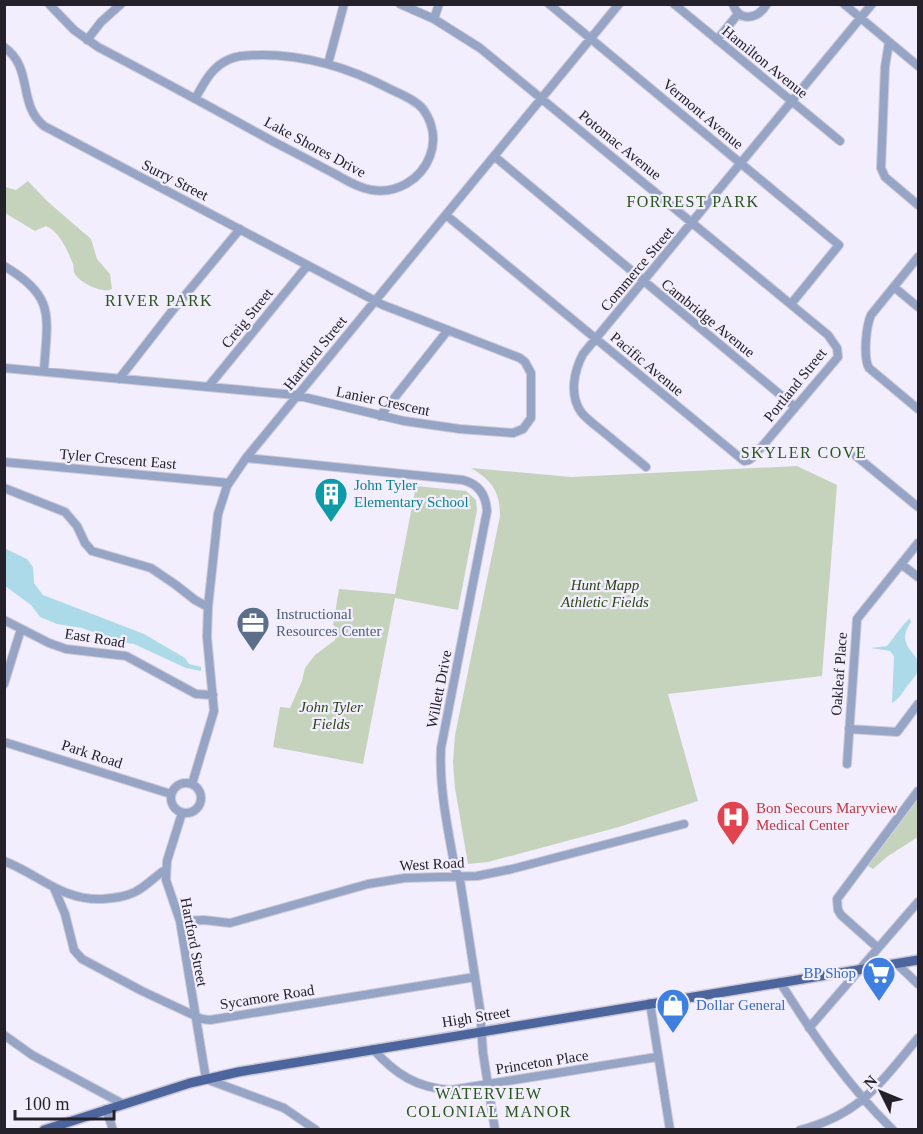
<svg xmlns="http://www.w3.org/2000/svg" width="923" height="1134" viewBox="0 0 923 1134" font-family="Georgia,serif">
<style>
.green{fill:#c6d3bc}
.water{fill:#addae8}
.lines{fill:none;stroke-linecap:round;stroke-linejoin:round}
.minor-casing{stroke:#cdc9d7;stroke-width:10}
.major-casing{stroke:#cdc9d7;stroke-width:12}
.minor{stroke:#96a5c5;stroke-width:8}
.major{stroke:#4d659d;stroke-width:9}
.labels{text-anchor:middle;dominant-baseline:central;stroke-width:4.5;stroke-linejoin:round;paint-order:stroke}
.street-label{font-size:15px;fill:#24212a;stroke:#f2eefd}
.culture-label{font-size:15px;fill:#0d838f;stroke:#f2eefd;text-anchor:start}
.park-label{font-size:15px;font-style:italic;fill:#2b4513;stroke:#f2eefd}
.service-label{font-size:15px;fill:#4e5e75;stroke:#f2eefd;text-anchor:start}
.health-label{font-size:15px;fill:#be3a42;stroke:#f2eefd;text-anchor:start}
.shop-label{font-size:15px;fill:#366cbe;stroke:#f2eefd;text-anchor:end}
.neighbourhood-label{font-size:16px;letter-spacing:1.5px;fill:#29561d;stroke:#f2eefd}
</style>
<rect width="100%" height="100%" fill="#f2eefd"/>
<path class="green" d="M28,181L47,201L91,239L97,259L110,274L112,289C103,294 80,283 75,274C73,271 74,267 73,264C68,251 59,231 46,226L35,231L5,213V187L16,190Z
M797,466L837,485L822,676L668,694L698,801L619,827L488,862L468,864L455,788L453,762L455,735L500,516C500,491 492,481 471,468L571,477Z
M416,486L466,491L476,500L477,510L458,610L395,598L363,764L273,747L280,707L290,708L302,681L305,668L315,655L335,640L337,628L333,625L339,589L395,594Z
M918,799V837L888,856L873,869L868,866Z"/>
<path class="water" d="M4,548L27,559L33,567L34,583L43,595L144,634L185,658L189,664L201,667V671L186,668L134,644L120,642L82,628L57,624L40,617L31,605L5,586Z
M910,618L911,622C893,648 923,653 918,669C917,675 911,681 908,685C903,692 899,699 892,703L894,656L890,651L871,648L887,646L904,624Z"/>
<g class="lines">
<defs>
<path id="minor" d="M49,4L74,30L98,47C157,78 216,110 274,142C294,152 314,163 335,174C346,180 358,188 372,190C396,194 421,180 430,156C436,140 433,123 423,109C415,100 403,95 392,90C352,69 308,55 262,55C252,55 239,55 230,59C212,66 204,83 195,99
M400,4L434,19L480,48L828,335L837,348L838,357L753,457L749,460L744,461L446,215
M549,4L839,245L791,304
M674,4L840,141
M733,4C739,23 758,19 767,4
M844,4L918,66
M434,19L439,4
M87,40L101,22L121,4
M717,40L738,14
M889,42L885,67L881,168L885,177L918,205
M4,47C34,68 17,104 44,126L383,305L520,358L525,362L531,373V418L523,429L513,433L460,429L404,421L295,395L4,368
M328,64L344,4
M494,156L795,407
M918,257L871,315C866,326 863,358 869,368L918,409
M4,266C57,297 47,317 44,371
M894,287L918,307
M119,379L172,311L240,229
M208,387L307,266
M380,416L448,330
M856,456L918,507
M246,458L463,480C479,484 486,495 487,511L441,748C439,789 448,829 455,869L460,880L480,1009L483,1053L495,1130
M4,462L229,483
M646,467C633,456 619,445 606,434C598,427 588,421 581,412C569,395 574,371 583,354L872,4
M4,488L65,512L77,526L85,543L92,551L151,568L176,585L195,600L208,607
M901,564L918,577
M4,620L49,643L66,649L126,656L196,694L213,695
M4,684L21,629
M849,729L897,732L918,704
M4,742L171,794
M847,764L857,619L918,543
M171 798a15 15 0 1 1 30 0a15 15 0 1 1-30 0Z
M192,784L214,711L207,637L208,607L218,514L227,486L246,458L619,4
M182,813L167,861L166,880L180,921L206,1079L284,1108L316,1130
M4,861C40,875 62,901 103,899C114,898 125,897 135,892C147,886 154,877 165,870
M54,888L65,914L74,950L82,959L142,991L202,1019L210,1020L475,977
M180,921L204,920L230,923L368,884L405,878L477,876L512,869L684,824
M878,948L841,915L838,910L837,899L918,791
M897,964L918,984
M780,982C813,1035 848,1086 893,1130
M650,1003L670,1130
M809,1028L918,902
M4,1035L32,1055L123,1104
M373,1049C395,1074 417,1088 451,1090L657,1057
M106,1109L113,1130
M800,1130C861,1114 880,1083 918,1038"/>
<path id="major" d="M44,1130L190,1083L238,1072L918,960"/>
</defs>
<use href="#minor" class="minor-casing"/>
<use href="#major" class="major-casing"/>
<use href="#minor" class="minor"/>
<use href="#major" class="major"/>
</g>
<defs>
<symbol id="building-pin" viewBox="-11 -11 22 30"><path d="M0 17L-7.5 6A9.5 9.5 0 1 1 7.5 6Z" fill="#0f9aa8" stroke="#f2eefd"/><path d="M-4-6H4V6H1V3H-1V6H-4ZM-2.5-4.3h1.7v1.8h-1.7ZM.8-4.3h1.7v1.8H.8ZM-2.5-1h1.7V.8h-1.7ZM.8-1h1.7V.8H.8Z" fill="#fff"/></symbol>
<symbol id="office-pin" viewBox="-11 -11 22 30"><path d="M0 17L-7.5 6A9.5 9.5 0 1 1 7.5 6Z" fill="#5c6f8a" stroke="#f2eefd"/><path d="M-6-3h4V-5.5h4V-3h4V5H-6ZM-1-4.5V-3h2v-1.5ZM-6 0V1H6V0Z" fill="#fff"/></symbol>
<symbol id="hospital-pin" viewBox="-11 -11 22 30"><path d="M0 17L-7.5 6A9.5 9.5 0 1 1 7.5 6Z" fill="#e0444e" stroke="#f2eefd"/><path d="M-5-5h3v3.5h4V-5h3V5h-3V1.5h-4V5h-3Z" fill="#fff"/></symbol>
<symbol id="supermarket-pin" viewBox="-11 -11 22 30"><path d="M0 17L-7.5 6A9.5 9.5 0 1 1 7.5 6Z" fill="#3f7fe0" stroke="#f2eefd"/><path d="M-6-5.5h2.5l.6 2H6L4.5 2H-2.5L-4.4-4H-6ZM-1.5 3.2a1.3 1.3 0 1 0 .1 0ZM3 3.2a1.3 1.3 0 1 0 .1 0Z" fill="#fff"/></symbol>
<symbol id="shop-pin" viewBox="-11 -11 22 30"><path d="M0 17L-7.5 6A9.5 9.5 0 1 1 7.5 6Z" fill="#3f7fe0" stroke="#f2eefd"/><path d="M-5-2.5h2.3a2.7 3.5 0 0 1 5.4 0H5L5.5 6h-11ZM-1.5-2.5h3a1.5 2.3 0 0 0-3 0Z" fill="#fff"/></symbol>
</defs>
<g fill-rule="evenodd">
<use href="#building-pin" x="312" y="475" width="38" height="52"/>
<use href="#office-pin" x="234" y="604" width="38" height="52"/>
<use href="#hospital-pin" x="714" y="798" width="38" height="52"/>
<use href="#supermarket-pin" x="860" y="954" width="38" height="52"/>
<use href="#shop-pin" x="654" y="986" width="38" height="52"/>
</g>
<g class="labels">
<g class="street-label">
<text transform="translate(765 62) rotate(39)">Hamilton Avenue</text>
<text transform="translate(703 114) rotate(40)">Vermont Avenue</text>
<text transform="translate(620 145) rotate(39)">Potomac Avenue</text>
<text transform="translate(315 147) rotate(28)">Lake Shores Drive</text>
<text transform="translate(175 180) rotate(27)">Surry Street</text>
<text transform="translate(637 269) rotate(-50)">Commerce Street</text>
<text transform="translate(247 318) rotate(-51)">Creig Street</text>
<text transform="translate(708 318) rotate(39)">Cambridge Avenue</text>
<text transform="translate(315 353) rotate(-51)">Hartford Street</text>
<text transform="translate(647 364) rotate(40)">Pacific Avenue</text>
<text transform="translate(795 385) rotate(-51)">Portland Street</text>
<text transform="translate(383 401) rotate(12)">Lanier Crescent</text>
<text transform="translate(118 459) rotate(5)">Tyler Crescent East</text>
<text transform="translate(95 638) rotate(9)">East Road</text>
<text transform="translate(839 674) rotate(-86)">Oakleaf Place</text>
<text transform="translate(439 689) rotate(-79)">Willett Drive</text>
<text transform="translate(92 754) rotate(18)">Park Road</text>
<text transform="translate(432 864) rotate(-3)">West Road</text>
<text transform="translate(194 942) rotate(79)">Hartford Street</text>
<text transform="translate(267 997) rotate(-9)">Sycamore Road</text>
<text transform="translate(476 1017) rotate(-9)">High Street</text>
<text transform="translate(542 1062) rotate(-9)">Princeton Place</text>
</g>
<g class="culture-label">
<text x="354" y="485">John Tyler<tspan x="354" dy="17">Elementary School</tspan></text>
</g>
<g class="park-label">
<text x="605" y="585">Hunt Mapp<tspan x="605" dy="17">Athletic Fields</tspan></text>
<text x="331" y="707">John Tyler<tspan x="331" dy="17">Fields</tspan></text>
</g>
<g class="service-label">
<text x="276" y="614">Instructional<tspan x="276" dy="17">Resources Center</tspan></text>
</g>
<g class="health-label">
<text x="756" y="808">Bon Secours Maryview<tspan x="756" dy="17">Medical Center</tspan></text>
</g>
<g class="shop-label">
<text x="856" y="973">BP Shop</text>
<text x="696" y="1005" text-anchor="start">Dollar General</text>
</g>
<g class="neighbourhood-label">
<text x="693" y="201">FORREST PARK</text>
<text x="159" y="300">RIVER PARK</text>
<text x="804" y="452">SKYLER COVE</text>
<text x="489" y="1093">WATERVIEW<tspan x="489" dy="18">COLONIAL MANOR</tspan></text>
</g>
</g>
<rect width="923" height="1134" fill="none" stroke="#24212a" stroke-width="12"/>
<g transform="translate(881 1092) rotate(313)" stroke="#f2eefd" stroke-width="4.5" paint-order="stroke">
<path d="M0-4.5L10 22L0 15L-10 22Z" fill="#24212a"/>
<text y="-9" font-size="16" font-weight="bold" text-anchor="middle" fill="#24212a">N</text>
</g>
<path d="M15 1110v9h99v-9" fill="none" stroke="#24212a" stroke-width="3"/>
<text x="24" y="1110" font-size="18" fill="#24212a" stroke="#f2eefd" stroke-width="4.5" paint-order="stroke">100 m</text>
</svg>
